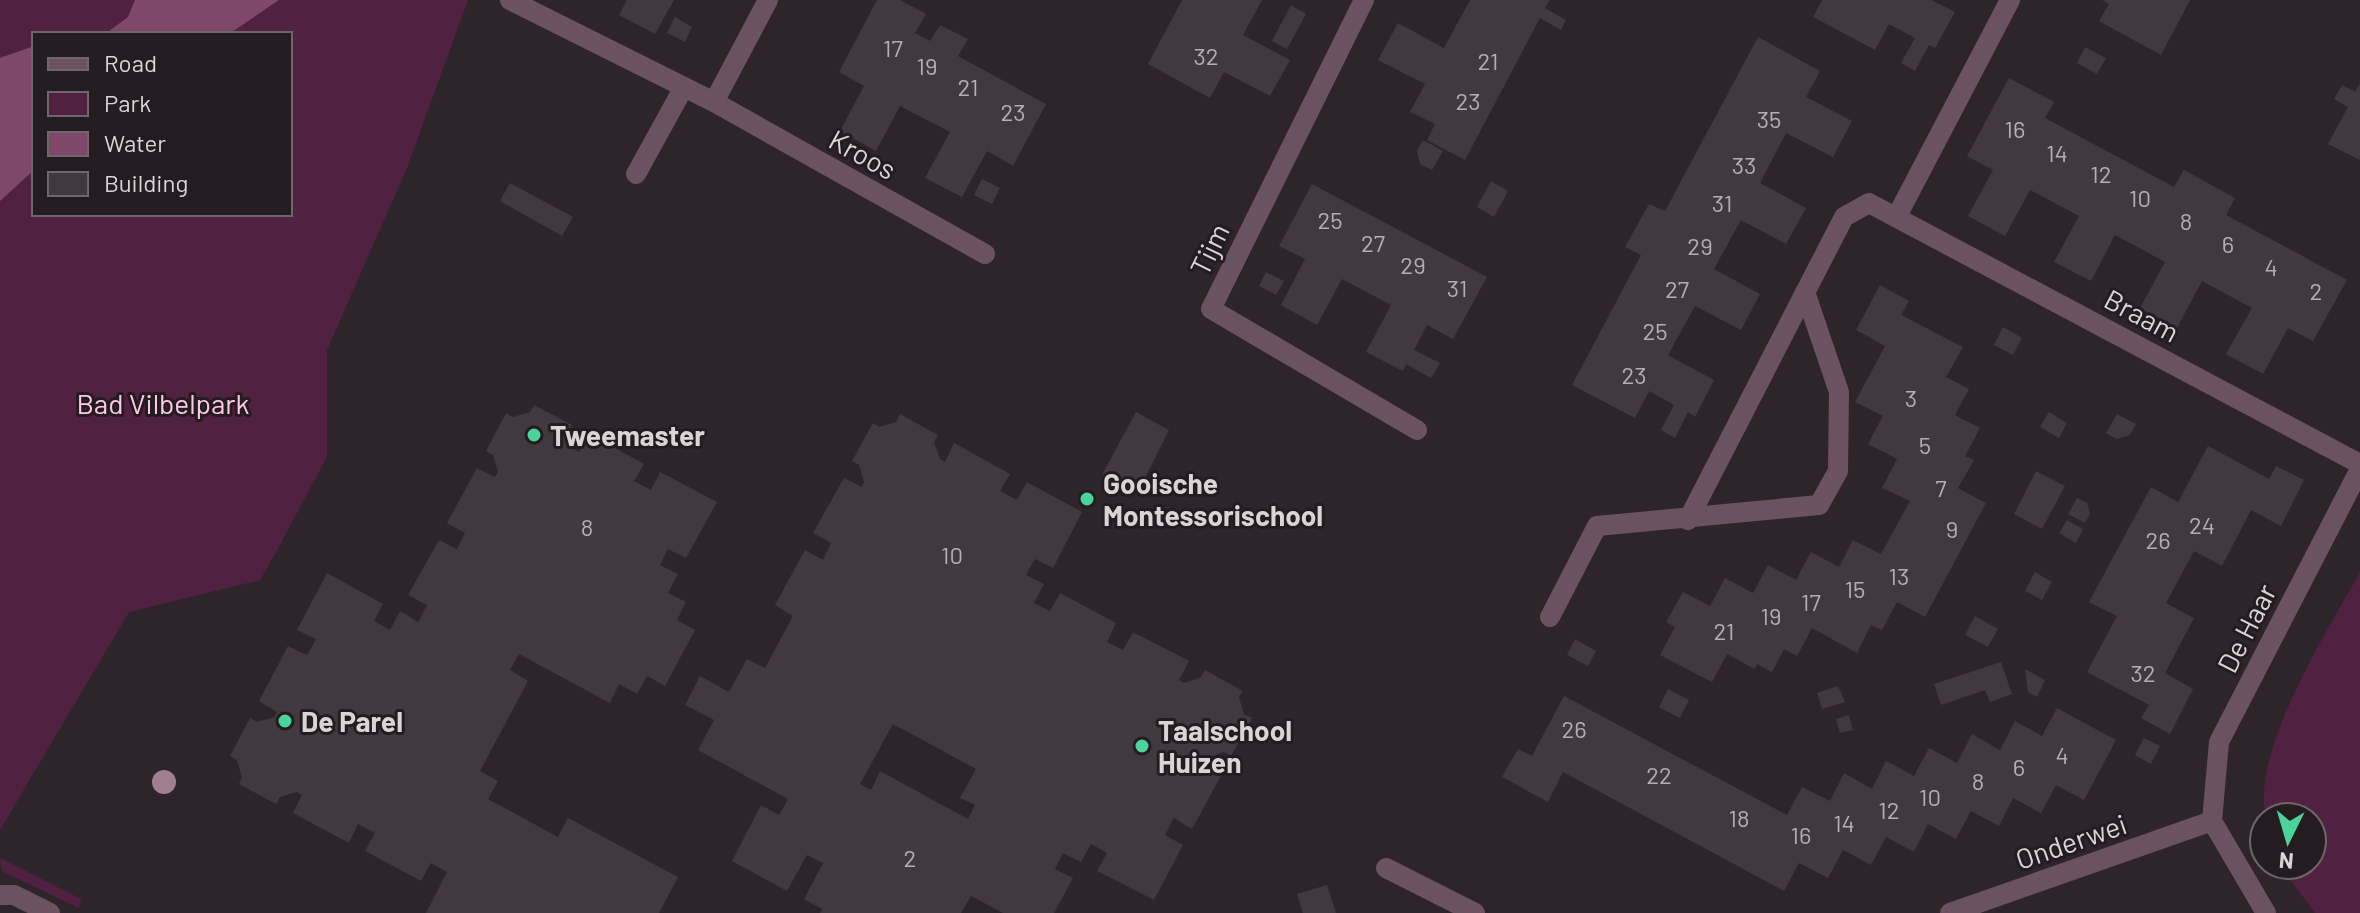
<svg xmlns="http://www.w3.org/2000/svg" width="2360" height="913" viewBox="0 0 2360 913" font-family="Barlow,sans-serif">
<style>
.green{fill:#512141;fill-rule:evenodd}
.water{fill:#7f476a}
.building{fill:#42393e;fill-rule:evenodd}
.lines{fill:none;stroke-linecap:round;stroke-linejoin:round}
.service{stroke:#6b5261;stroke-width:20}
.minor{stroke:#6b5261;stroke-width:20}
.tree{fill:#a07f92}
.poi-dot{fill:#4ad49c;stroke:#241c21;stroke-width:3}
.labels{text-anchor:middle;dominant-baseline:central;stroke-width:6;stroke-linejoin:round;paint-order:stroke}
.number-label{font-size:24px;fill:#b4adb1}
.street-label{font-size:28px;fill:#dad4d7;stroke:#241c21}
.park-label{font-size:28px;fill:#fec9e8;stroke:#241c21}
.poi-label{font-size:28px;font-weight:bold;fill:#dad4d7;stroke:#241c21;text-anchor:start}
</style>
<rect width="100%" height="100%" fill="#2e252a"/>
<path class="green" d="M0,0H468L407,168L327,350V457L268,567L260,580L129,612L0,830ZM34,34H290V214H34Z
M2360,572V913H2315L2279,865H2312V817H2266C2250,752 2328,630 2360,572Z
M0,858L81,899L79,908L2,871Z"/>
<path class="water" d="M135,0H279L229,34H105L128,17Z
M34,46V170L0,201V58Z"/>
<path class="building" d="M627,0H674L655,34L619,15Z
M877,0H900L926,14L915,33L930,41L940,25L968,39L958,56L1046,104L1013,166L987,151L962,197L925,178L950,132L900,106L876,151L840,131L864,86L839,72Z
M1182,0H1262L1243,35L1290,60L1270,96L1224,72L1210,98L1148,64Z
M1470,0H1550L1545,8L1566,20L1561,30L1540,18L1465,160L1427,140L1435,124L1410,112L1425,84L1378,60L1398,23L1444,48Z
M1822,0H1931L1955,12L1935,48L1929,45L1915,71L1901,63L1915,38L1889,24L1875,50L1813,17Z
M2102,0H2190L2161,55L2099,21L2109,4Z
M1291,5L1306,14L1287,49L1272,41Z
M675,17L692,27L685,42L667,33Z
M1758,37L1820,71L1806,97L1852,121L1833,157L1786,133L1760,183L1806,208L1786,244L1741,220L1714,269L1760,294L1741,330L1695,306L1668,355L1714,380L1695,417L1688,412L1675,438L1661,430L1674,405L1649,391L1635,418L1572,385L1641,255L1625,247L1649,204L1665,211Z
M2085,47L2106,58L2097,74L2077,63Z
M2009,78L2054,102L2045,118L2174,187L2184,170L2235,198L2226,215L2347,280L2313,341L2288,328L2263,374L2226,354L2252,308L2202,281L2177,328L2140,308L2165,262L2115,235L2091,281L2054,262L2079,216L2030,190L2005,236L1968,216L1993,170L1967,156Z
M2360,83V160L2328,144L2348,107L2334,99L2342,85L2355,92Z
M1423,140L1443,151L1432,170L1420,164L1417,151Z
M982,179L1000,188L992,204L974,195Z
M1491,181L1508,191L1494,217L1477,207Z
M510,183L573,217L562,236L500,201Z
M1312,184L1487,277L1453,339L1427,325L1414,350L1440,363L1431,378L1406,364L1403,371L1366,352L1391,305L1342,279L1317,325L1281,305L1305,259L1279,246Z
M1266,272L1284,281L1276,295L1259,286Z
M1880,285L1909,301L1901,315L1963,347L1946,377L1969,389L1955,415L1980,428L1965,456L1974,460L1958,488L1986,503L1925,617L1897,602L1882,630L1871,625L1857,653L1812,628L1797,656L1784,649L1772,672L1757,664L1755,669L1727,654L1712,682L1660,655L1675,627L1666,622L1683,592L1710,606L1725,578L1753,593L1768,565L1796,580L1811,552L1839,567L1853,540L1881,554L1910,501L1882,488L1897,459L1868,444L1883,416L1855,402L1885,346L1856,330Z
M2003,327L2022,338L2013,355L1994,345Z
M534,405L572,425L568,432L573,449L579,452L588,433L644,464L634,481L651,490L660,472L717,502L686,558L668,549L660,565L678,574L668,593L686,602L677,620L695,630L665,686L647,676L637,694L619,684L610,703L519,654L510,670L528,681L480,771L498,781L488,799L558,837L568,818L678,877L659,913H426L447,872L431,863L421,881L365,851L375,833L358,824L349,843L293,813L302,795L297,792L280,797L276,804L239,784L242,777L237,760L230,756L250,718L257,722L274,717L277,712L259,701L288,646L307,655L316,639L297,630L327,573L383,604L374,621L390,630L400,611L418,622L427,605L408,595L439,540L457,549L465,533L447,523L477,468L495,477L498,472L493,455L486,451L506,413L513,417L530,412Z
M1136,412L1169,430L1137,494L1102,475Z
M2049,412L2067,423L2059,438L2040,427Z
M900,414L938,435L934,442L940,459L945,462L954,443L1010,474L1000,491L1017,500L1027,482L1082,512L1053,568L1035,559L1026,575L1044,584L1034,603L1050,611L1060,593L1116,623L1107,642L1123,650L1133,632L1189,661L1179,680L1184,683L1201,677L1205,670L1243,691L1239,697L1244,714L1252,718L1231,756L1224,752L1207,758L1204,763L1223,772L1192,829L1174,818L1165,835L1183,845L1154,900L1097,871L1107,853L1091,844L1081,862L1063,853L1055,869L1073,878L1054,913H1003L971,896L961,913H820L822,909L804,899L823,863L807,855L787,891L732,861L761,805L779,815L788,799L698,750L714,720L685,705L700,676L729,692L747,659L765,668L793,616L775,605L805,550L823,560L831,543L813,533L844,478L862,487L864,482L859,465L852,461L873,423L879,427L896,422ZM893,724L976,769L960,798L975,805L968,819L880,771L871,790L860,784Z
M2117,414L2136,424L2130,435L2117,439L2106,433Z
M2208,446L2269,479L2276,466L2304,480L2281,526L2251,510L2222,566L2194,551L2166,603L2194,618L2165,673L2193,689L2170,734L2141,718L2149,705L2087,672L2117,616L2089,602L2151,487L2178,502Z
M2036,471L2065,486L2042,529L2014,514Z
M2077,498L2087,503L2090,514L2085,523L2068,514Z
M2067,520L2083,529L2076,543L2059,533Z
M2035,572L2052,582L2042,600L2025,591Z
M1975,616L1998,629L1988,647L1965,635Z
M1575,639L1596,651L1588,666L1567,655Z
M2001,662L2012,694L1990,702L1985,690L1941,705L1934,684Z
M2025,669L2045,680L2037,697L2028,692Z
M1838,686L1845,702L1822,709L1817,693Z
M1668,689L1689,700L1680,718L1659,707Z
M1564,696L1787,815L1802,787L1830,801L1844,773L1872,789L1886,761L1914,776L1929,748L1957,763L1972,734L2000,750L2015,721L2042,736L2057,708L2116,740L2084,800L2056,785L2041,813L2013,798L1999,826L1971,811L1956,839L1928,824L1914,852L1886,837L1871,865L1843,850L1828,878L1799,863L1784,891L1563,772L1548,802L1502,777L1518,749L1532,756Z
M1849,715L1853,730L1840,733L1836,719Z
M2144,738L2160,746L2151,764L2135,755Z
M1327,885L1336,913H1303L1297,894Z"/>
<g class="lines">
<path class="service" d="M1386,868L1475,913"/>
<path class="minor" d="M510,0L714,102L985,254
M1364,0L1211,309L1417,430
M714,102L768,0
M636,174L684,87
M1897,216L2010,0
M1688,520L1844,217L1869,203L2360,464
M1550,617L1597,526L1819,505L1838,471L1839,392L1805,292
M2212,821L2219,742L2360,469
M2212,821L2266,913
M0,895H14L50,913
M1950,913L2212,821"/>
</g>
<circle class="tree" cx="164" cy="782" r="12"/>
<g class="poi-dot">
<circle cx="534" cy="435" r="8"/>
<circle cx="1087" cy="499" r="8"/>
<circle cx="285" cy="721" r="8"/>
<circle cx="1142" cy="746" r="8"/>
</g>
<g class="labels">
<g class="number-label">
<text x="893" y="47">17</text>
<text x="1206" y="55">32</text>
<text x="1488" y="60">21</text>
<text x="927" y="65">19</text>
<text x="968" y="86">21</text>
<text x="1468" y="100">23</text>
<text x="1013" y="111">23</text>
<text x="1769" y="118">35</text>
<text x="2015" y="128">16</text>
<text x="2057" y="152">14</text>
<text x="1744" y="164">33</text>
<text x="2101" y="173">12</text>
<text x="2140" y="197">10</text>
<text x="1722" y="202">31</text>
<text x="1330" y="219">25</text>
<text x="2186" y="220">8</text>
<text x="1373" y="242">27</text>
<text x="2228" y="243">6</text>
<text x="1700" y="245">29</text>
<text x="1413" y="264">29</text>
<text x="2271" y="266">4</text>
<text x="1457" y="287">31</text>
<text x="1677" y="288">27</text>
<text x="2316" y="290">2</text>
<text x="1655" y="330">25</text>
<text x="1634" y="374">23</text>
<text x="1911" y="397">3</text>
<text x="1925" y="444">5</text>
<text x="1941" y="487">7</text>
<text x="2202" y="524">24</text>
<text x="587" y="526">8</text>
<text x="1952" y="528">9</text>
<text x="2158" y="539">26</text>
<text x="952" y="554">10</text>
<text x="1899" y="575">13</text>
<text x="1855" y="588">15</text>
<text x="1811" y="601">17</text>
<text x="1771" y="615">19</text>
<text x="1724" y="630">21</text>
<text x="2143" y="672">32</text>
<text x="1574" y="728">26</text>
<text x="2062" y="754">4</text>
<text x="2019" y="766">6</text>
<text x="1659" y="774">22</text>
<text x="1978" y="780">8</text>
<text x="1930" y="796">10</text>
<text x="1889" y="809">12</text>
<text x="1739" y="817">18</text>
<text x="1844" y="822">14</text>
<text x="1801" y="834">16</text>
<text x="910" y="857">2</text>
</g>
<g class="street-label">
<text transform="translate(863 154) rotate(29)">Kroos</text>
<text transform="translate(1209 249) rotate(-64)">Tijm</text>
<text transform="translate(2142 315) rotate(28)">Braam</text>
<text transform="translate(2246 628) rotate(-63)">De Haar</text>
<text transform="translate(2071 841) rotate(-19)">Onderwei</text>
</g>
<g class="park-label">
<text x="163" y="403">Bad Vilbelpark</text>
</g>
<g class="poi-label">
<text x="550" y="435">Tweemaster</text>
<text x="1103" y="483">Gooische<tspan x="1103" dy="32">Montessorischool</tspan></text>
<text x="301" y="721">De Parel</text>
<text x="1158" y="730">Taalschool<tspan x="1158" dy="32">Huizen</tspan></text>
</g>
</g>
<rect x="32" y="32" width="260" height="184" fill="#241c21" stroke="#6d666a" stroke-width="2"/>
<rect x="48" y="58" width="40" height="12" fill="#6b5261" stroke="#6d666a" stroke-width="2"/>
<text x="104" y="72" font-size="24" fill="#dad4d7">Road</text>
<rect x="48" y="92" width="40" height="24" fill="#512141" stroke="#6d666a" stroke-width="2"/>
<text x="104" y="112" font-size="24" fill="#dad4d7">Park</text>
<rect x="48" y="132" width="40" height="24" fill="#7f476a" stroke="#6d666a" stroke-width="2"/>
<text x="104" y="152" font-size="24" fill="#dad4d7">Water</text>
<rect x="48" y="172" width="40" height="24" fill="#42393e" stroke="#6d666a" stroke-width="2"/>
<text x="104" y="192" font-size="24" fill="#dad4d7">Building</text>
<g transform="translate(2288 841) rotate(185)"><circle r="38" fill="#241c21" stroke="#6d666a" stroke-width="2"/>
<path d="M0-6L14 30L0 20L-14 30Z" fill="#4ad49c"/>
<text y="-12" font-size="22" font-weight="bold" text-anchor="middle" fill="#dad4d7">N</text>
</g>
</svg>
